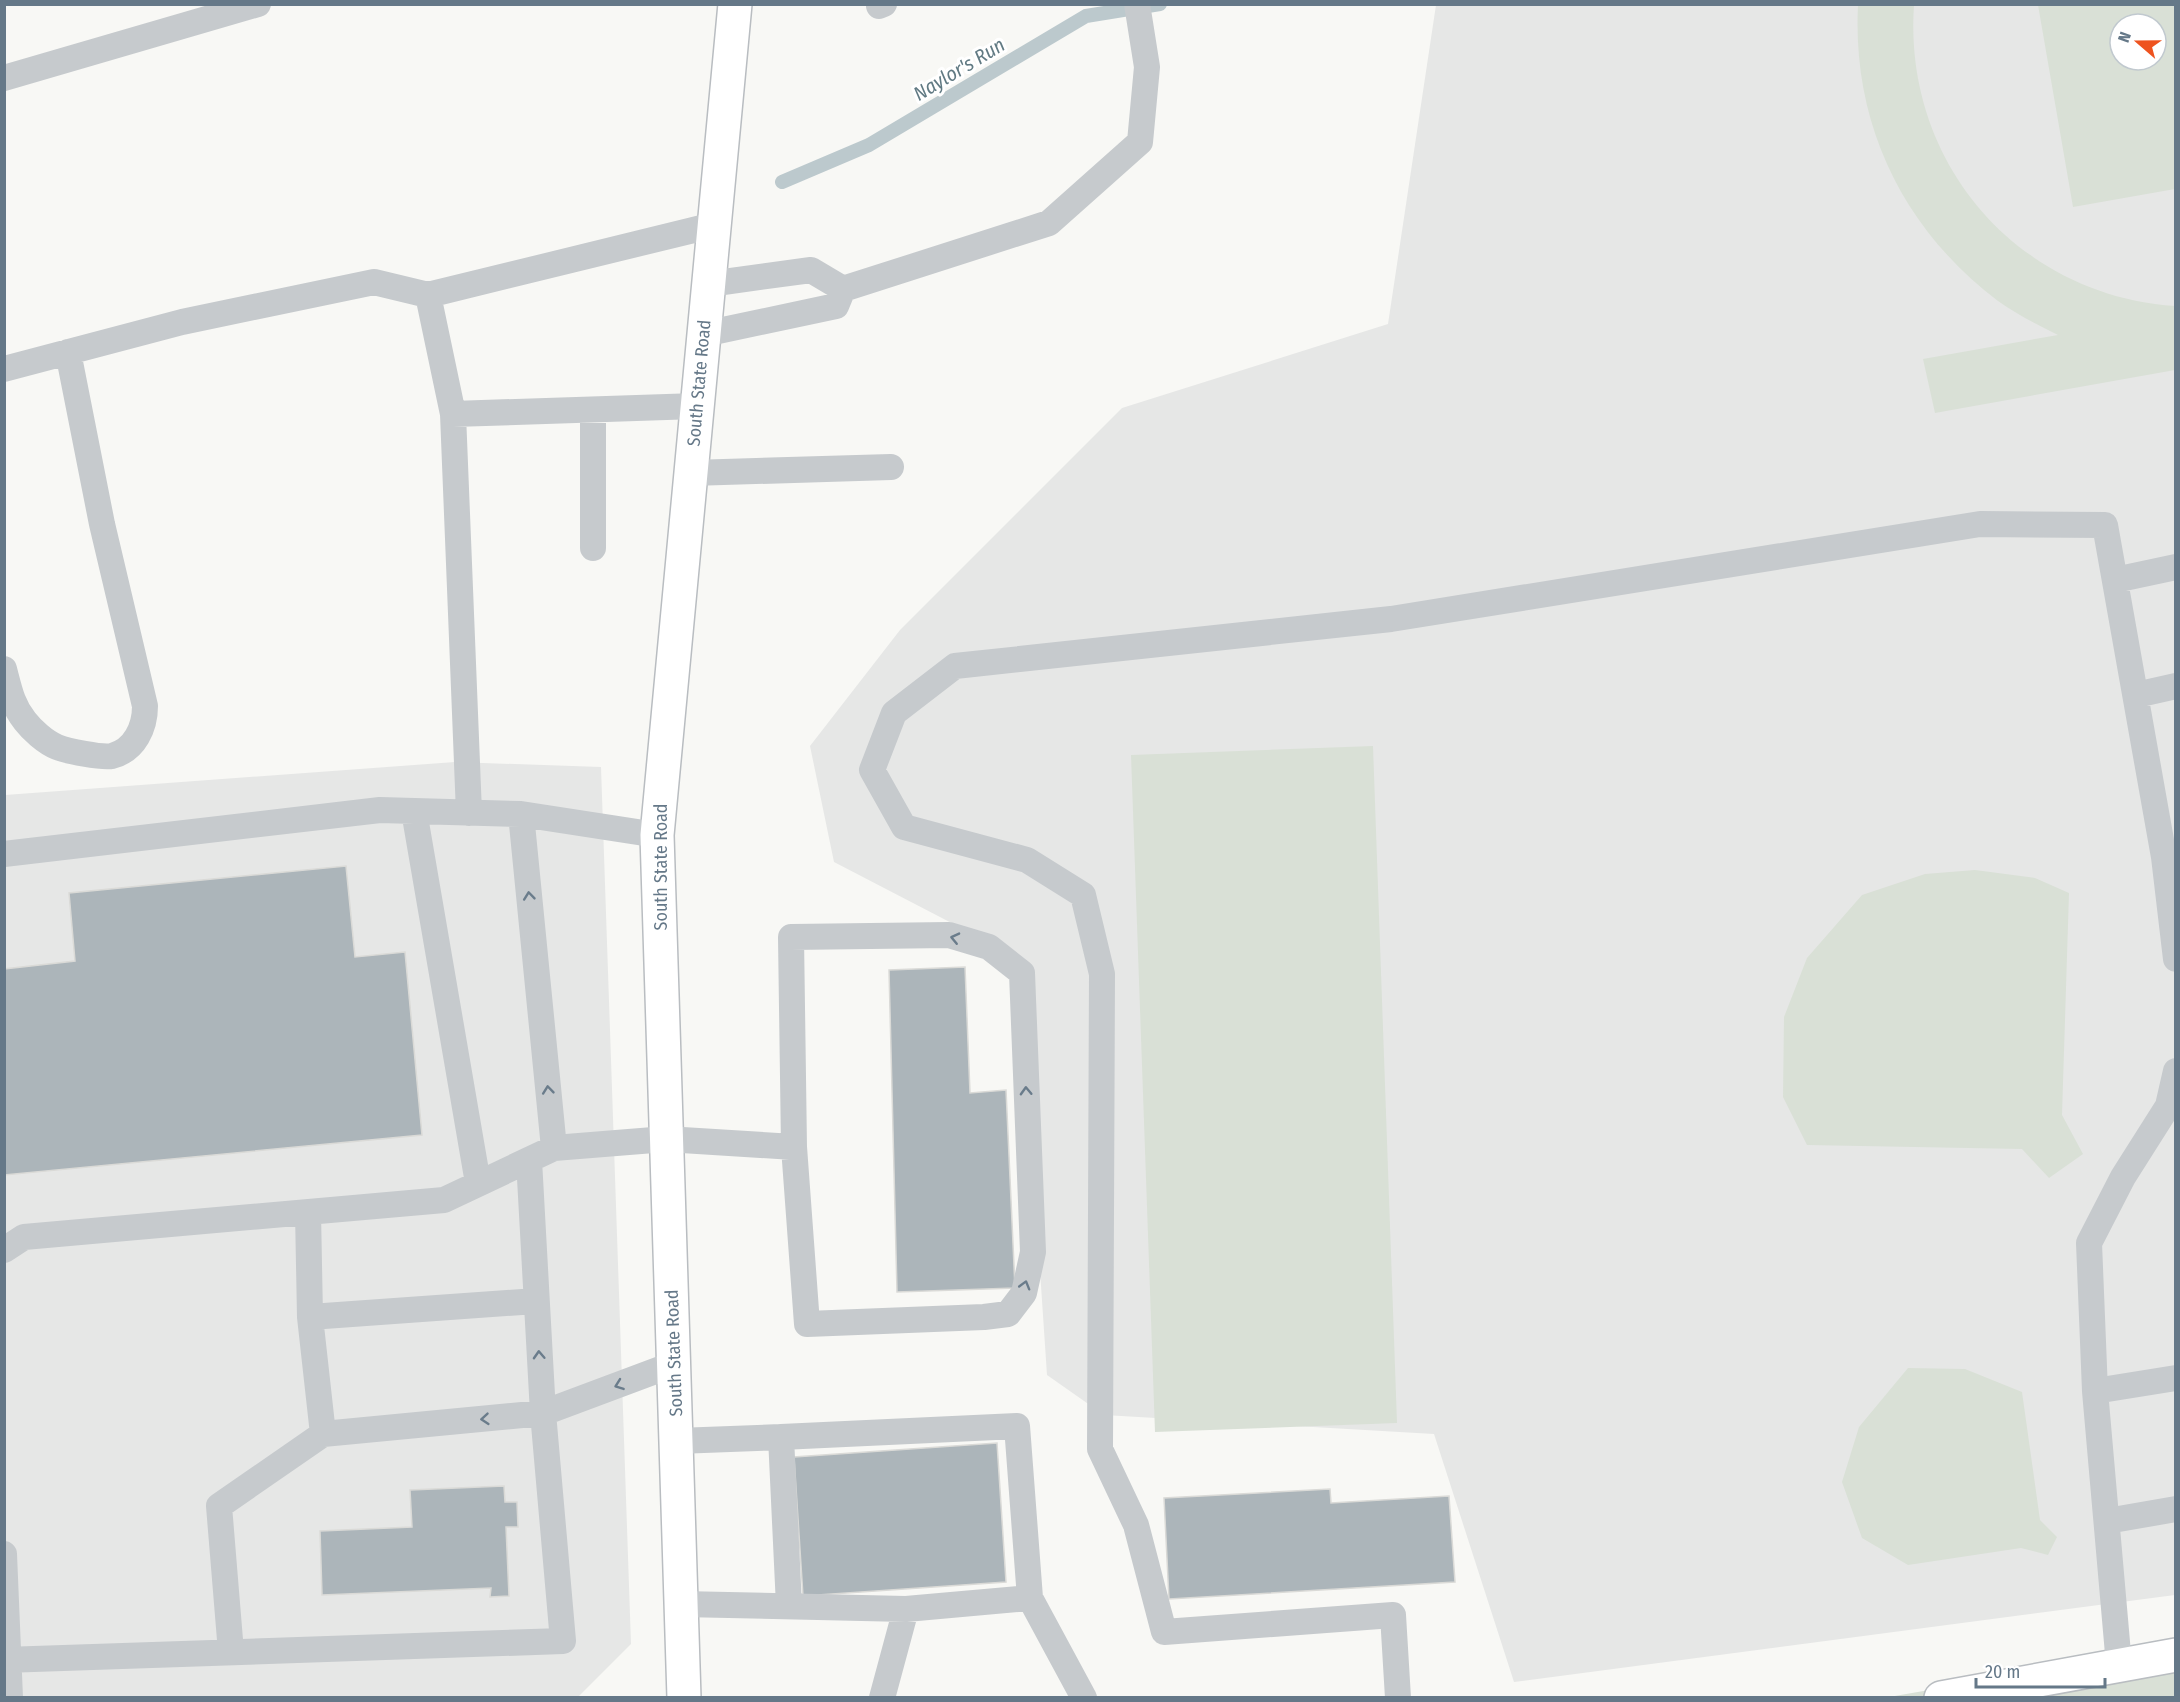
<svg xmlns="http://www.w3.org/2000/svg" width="2180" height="1702" viewBox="0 0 2180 1702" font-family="'Fira Sans Condensed',sans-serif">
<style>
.built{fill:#e6e7e6;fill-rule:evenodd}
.green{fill:#d9e0d6;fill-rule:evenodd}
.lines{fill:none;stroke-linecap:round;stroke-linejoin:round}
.stream{stroke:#bcc9cd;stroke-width:14}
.building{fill:#acb5ba;stroke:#dadad7;stroke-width:1.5}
.primary-casing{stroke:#b9bdc1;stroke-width:36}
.lane{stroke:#c6cacd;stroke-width:26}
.primary{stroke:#fff;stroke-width:33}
.oneway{stroke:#6a7c8b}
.labels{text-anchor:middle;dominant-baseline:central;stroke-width:6;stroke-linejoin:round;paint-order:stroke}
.street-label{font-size:18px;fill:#657888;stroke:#fff}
.water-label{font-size:20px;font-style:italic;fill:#617a83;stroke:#fff}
</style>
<rect width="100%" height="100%" fill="#f8f8f5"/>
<path class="built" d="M1436,5H2175V1595L1514,1682L1434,1434L1104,1415L1047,1375L1019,958L834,862L810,746L900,630L1122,408L1388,324ZM2120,24H2156V60H2120Z
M455,762L601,767L631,1644L578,1697L5,1698V795Z"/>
<path class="green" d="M1858,5H1914C1903,162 2017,295 2175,306V370L1935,413L1923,359L2058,335C2038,325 2016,314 1998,301C1903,229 1852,124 1858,5Z
M2038,5H2175V189L2073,207ZM2120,24H2156V60H2120Z
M1373,746L1397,1423L1155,1432L1131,755Z
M1975,870L2035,878L2069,893L2062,1115L2083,1154L2049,1178L2022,1149L1807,1145L1783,1097L1784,1017L1807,958L1862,895L1925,874Z
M1908,1368L1965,1369L2022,1392L2040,1520L2057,1537L2048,1555L2021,1548L1908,1565L1862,1538L1842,1482L1859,1427Z
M2175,1647V1697H1889Z"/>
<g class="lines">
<path class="stream" d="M782,182L869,145L1086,16L1160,4"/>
</g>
<path class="building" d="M346,866L355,957L405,952L422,1135L4,1175V969L75,961L69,893Z
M965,967L970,1093L1006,1090L1015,1288L897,1292L889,970Z
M997,1443L1006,1582L803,1596L794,1457Z
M504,1486L505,1502H517L518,1527H506L509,1596L490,1597L491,1588L322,1595L320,1531L412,1527L410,1490Z
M1330,1489L1331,1503L1449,1496L1455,1582L1169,1599L1164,1498Z"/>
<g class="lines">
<defs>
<path id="primary" d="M684,1698L657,835L735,4
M1941,1698L2176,1655"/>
</defs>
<use href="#primary" class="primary-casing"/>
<path class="lane" d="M879,6L884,4
M4,78L258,4
M843,289L1049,223L1140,142L1147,67L1137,4
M704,334L836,306L843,289L811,270L709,284
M4,369L182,322L374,282L428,295
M697,406L453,414L428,295L714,225
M593,410V548
M453,414L469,813
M691,473L891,467
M2115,580L2176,567
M4,669C9,688 12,705 25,721C32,730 45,742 57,747C67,751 102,758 112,756C135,750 145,727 145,706L102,524L68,352
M2136,695L2176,686
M414,811L478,1183
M521,814L554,1148
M4,854L380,810L521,814L657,835
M308,1212L310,1317
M4,1250L24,1237L444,1200L554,1148L666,1139L794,1147L791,937L949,935L989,947L1022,973L1033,1252L1024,1293L1008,1314L984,1317L807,1324L794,1147
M2095,1391L2176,1378
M323,1434L310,1317L536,1301
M677,1441L781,1437
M2107,1521L2176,1509
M4,1554L10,1698
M681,1604L906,1609L1030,1598L1084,1698
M789,1606L781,1437L1017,1426L1030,1598
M231,1652L219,1506L323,1434L543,1413L674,1364
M4,1660L563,1641L543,1413L529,1160
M2119,1665L2095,1391L2089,1243L2123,1177L2168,1106L2176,1071
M882,1698L906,1609
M1398,1698L1393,1615L1164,1632L1136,1525L1100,1449L1102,974L1083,895L1027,860L904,827L872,770L894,713L955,666L1391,619L1980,524L2105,525L2164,857L2176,959"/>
<use href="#primary" class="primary"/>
</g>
<defs><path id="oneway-chevron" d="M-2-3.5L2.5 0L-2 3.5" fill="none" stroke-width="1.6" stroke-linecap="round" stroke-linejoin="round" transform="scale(1.5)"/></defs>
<g class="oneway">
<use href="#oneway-chevron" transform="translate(529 896) rotate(-96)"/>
<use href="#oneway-chevron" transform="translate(955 938) rotate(-167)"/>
<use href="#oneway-chevron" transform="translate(548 1090) rotate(-96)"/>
<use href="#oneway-chevron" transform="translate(1026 1091) rotate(-92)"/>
<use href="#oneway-chevron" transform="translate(1025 1285) rotate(-74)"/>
<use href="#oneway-chevron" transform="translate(539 1355) rotate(-93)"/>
<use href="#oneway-chevron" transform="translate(619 1385) rotate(160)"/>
<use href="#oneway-chevron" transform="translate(485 1419) rotate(175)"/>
</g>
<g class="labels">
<g class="street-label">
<text transform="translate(699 383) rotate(-85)">South State Road</text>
<text transform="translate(661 867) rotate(-90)">South State Road</text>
<text transform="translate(674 1353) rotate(-92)">South State Road</text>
</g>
<g class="water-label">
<text transform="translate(959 69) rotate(-31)">Naylor's Run</text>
</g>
</g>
<rect width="2180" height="1702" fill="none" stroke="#657888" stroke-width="12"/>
<g transform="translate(2138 42) rotate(290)"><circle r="28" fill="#ffffff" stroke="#c1c9cf" stroke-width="1.5"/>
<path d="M0-4.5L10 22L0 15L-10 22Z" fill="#ee531f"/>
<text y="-9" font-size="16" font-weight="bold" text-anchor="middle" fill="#657888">N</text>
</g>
<path d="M1976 1678v9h129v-9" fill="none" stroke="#657888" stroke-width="3"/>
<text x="1985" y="1678" font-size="18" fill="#657888" stroke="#ffffff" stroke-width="4.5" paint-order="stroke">20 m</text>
</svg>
